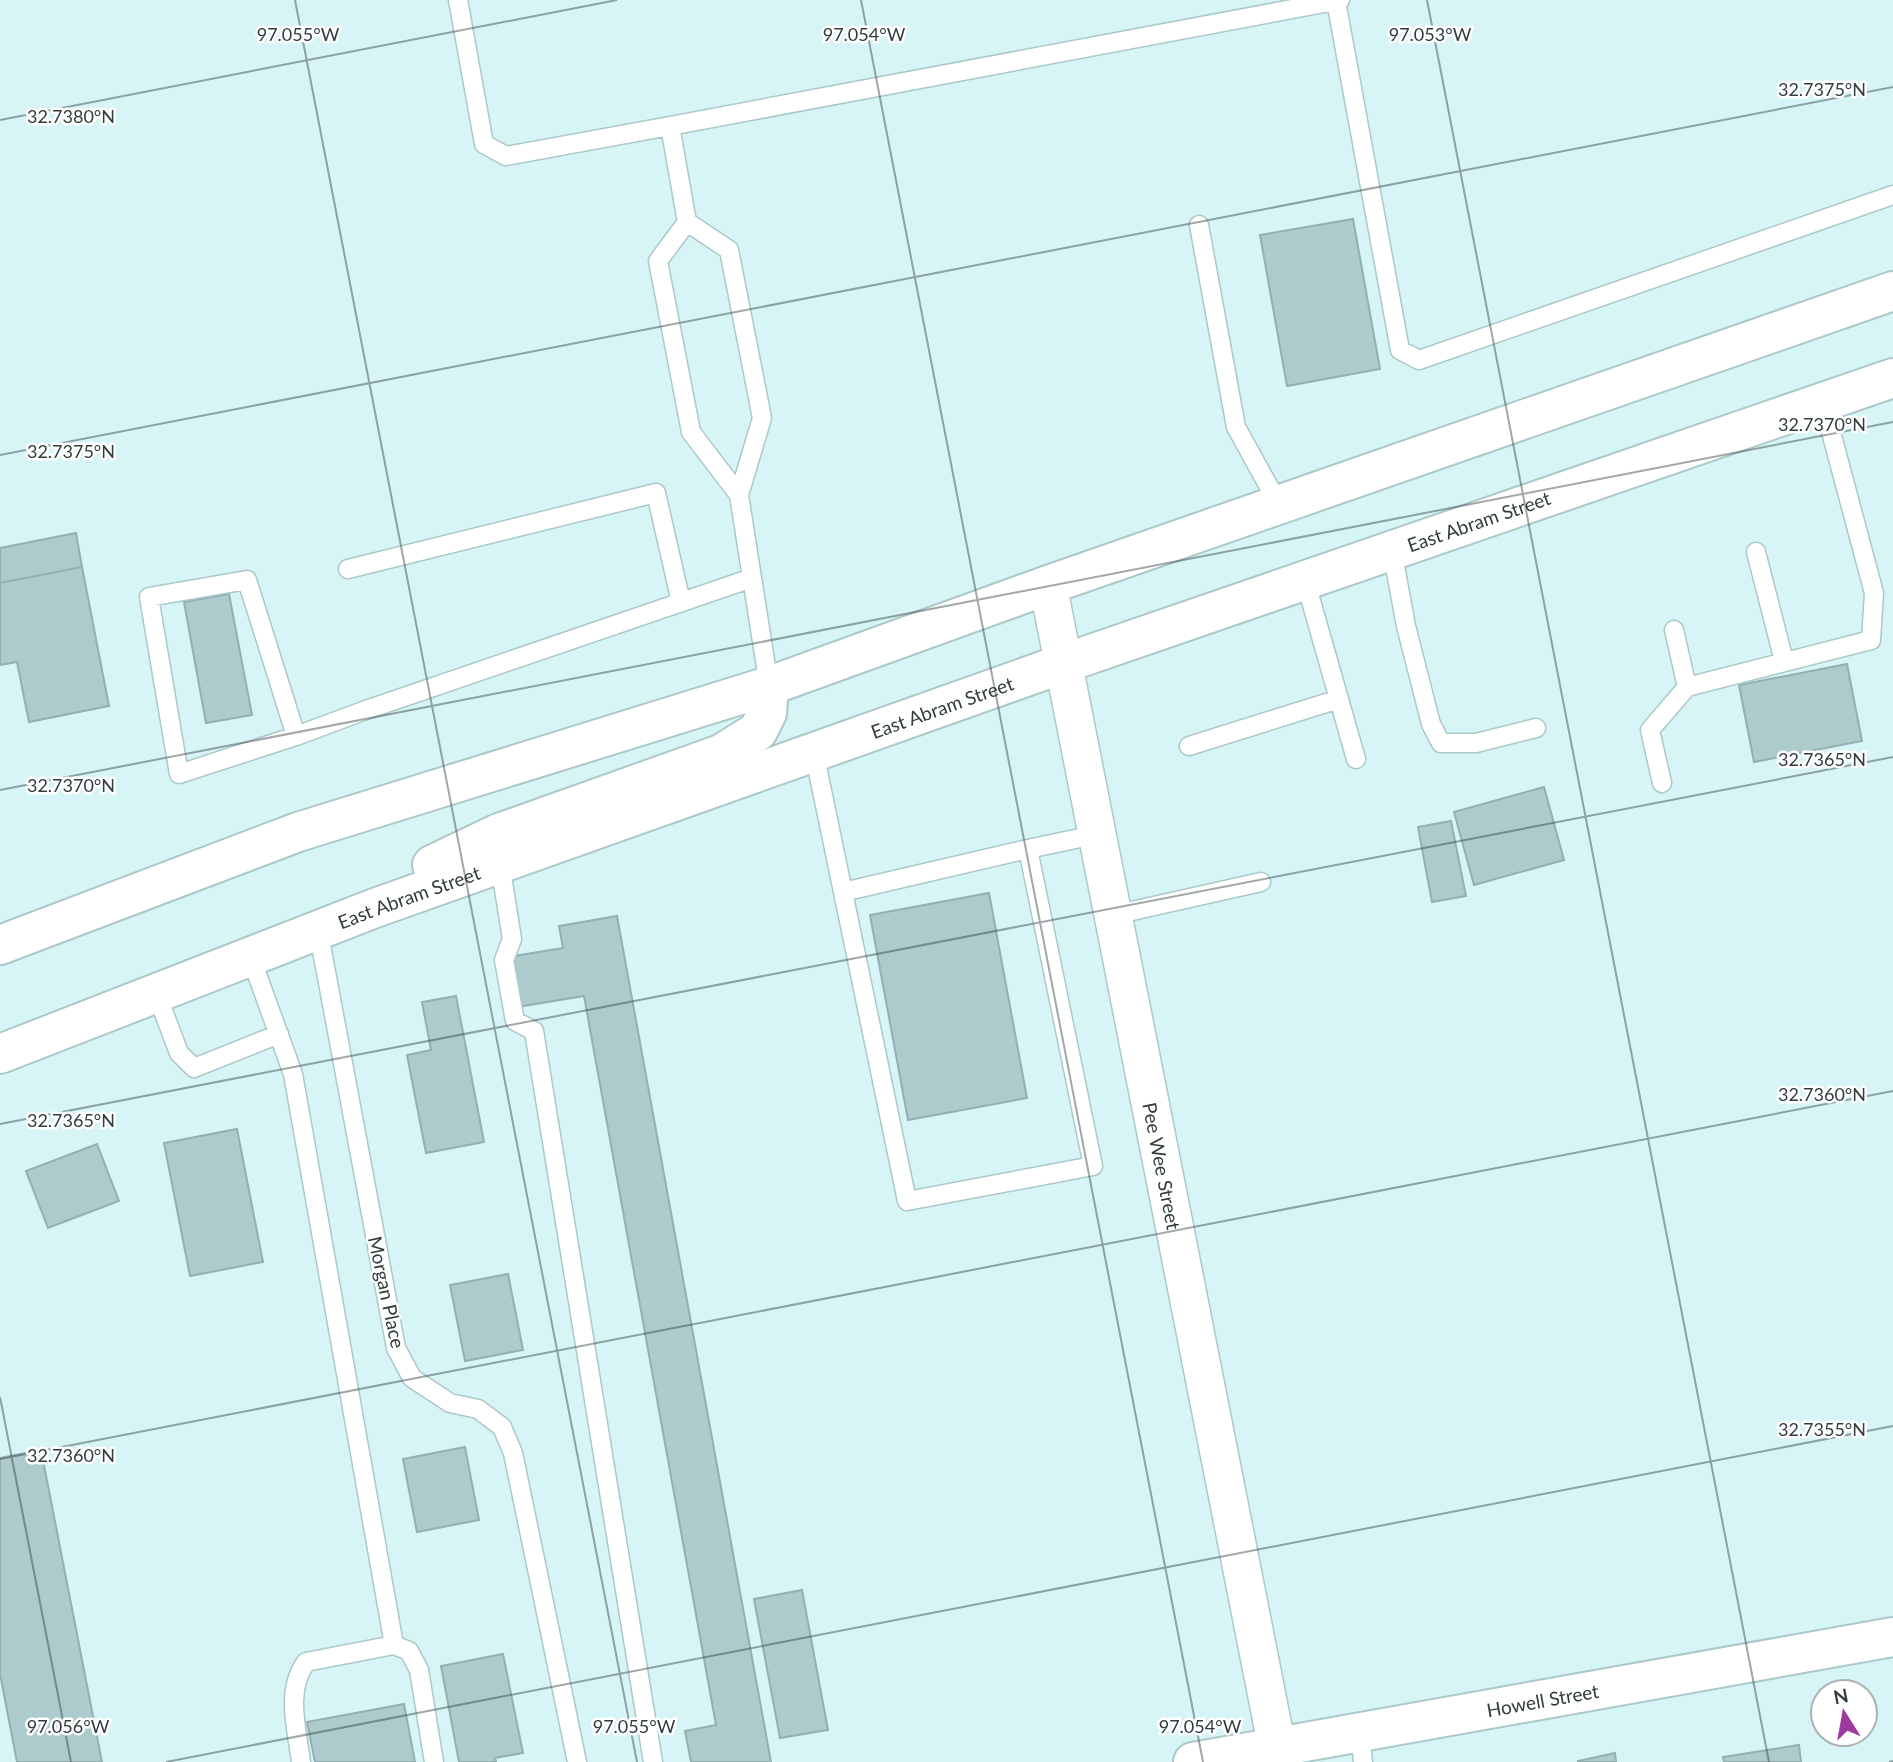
<svg xmlns="http://www.w3.org/2000/svg" width="1893" height="1762" viewBox="0 0 1893 1762" font-family="Lato,sans-serif">
<style>
.building{fill:#adcacd;stroke:#93afb2;stroke-width:2}
.lines{fill:none;stroke-linecap:round;stroke-linejoin:round}
.lane-casing{stroke:#abc8ca;stroke-width:21}
.street-casing{stroke:#abc8ca;stroke-width:40}
.secondary-casing{stroke:#abc8ca;stroke-width:42}
.lane{stroke:#fff;stroke-width:18}
.street{stroke:#fff;stroke-width:37}
.secondary{stroke:#fff;stroke-width:38}
.ticks{fill:none;stroke:#303c3d;stroke-width:2;stroke-opacity:0.45}
.labels{text-anchor:middle;dominant-baseline:central;stroke-width:5;stroke-linejoin:round;paint-order:stroke}
.street-label{font-size:19px;fill:#303c3d;stroke:#fff}
.ticks-label{font-size:18px;text-anchor:middle;fill:#303c3d;stroke:#fff;stroke-width:5;stroke-linejoin:round;paint-order:stroke}
</style>
<rect width="100%" height="100%" fill="#d7f5f7"/>
<path class="building" d="M1353,219L1380,369L1287,386L1260,235Z
M76,533L82,567L0,583V548Z
M82,567L109,706L29,722L17,662L0,665V583Z
M229,594L252,715L206,723L184,602Z
M1847,664L1862,741L1754,762L1739,685Z
M1544,787L1564,860L1474,885L1454,812Z
M1451,821L1466,896L1432,902L1418,827Z
M989,893L1027,1098L908,1120L870,915Z
M617,916L771,1762H691L685,1731L716,1725L584,996L517,1007L508,957L563,948L559,926Z
M456,996L484,1142L426,1153L407,1055L431,1050L422,1002Z
M237,1129L263,1262L190,1276L164,1143Z
M97,1144L119,1201L48,1228L26,1171Z
M508,1274L523,1350L465,1361L450,1285Z
M465,1447L479,1520L417,1532L403,1459Z
M41,1450L102,1762H17L0,1674V1458Z
M802,1590L828,1730L780,1738L754,1599Z
M503,1654L523,1753L495,1758L496,1762H459L441,1666Z
M404,1704L415,1762H315L307,1722Z
M1799,1745L1801,1762H1724L1723,1757Z
M1615,1753L1616,1762H1578V1761Z"/>
<g class="lines">
<defs>
<path id="lane" d="M458,0L484,144L506,156L670,126L687,222L729,250L762,418L739,495L769,686
M1336,1L1400,350L1419,360L1893,195
M670,126L1340,0
M687,222L658,261L691,432L739,495
M1199,225L1236,427L1279,505
M1392,550L1406,626L1431,724L1441,743H1476L1536,728
M1756,552L1784,661
M348,569L656,493L681,602
M1305,580L1356,759
M1674,630L1687,687L1871,640L1874,593L1823,402
M296,736L247,580L149,597L179,774L296,736L366,710L752,578
M1189,746L1339,699
M814,752L907,1201L1093,1166L1028,849L843,892
M1662,783L1650,730L1687,687
M1028,849L1099,834
M500,864L512,939L504,960L515,1021L534,1031L653,1762
M1114,915L1261,882
M318,929L396,1348L412,1378L450,1403L478,1409L502,1427L513,1453L577,1762
M250,955L293,1074L394,1645
M156,992L179,1053L194,1068L279,1034
M1360,1732L1363,1762
M301,1762C297,1729 285,1691 306,1662L394,1645L409,1651L419,1670L434,1762"/>
<g id="street">
<path id="s1" d="M1048,585L1277,1747"/>
</g>
<g id="secondary">
<path d="M432,865L499,833L721,754L758,731L767,713L769,686"/>
<path d="M0,945L298,832L769,686L1048,585L1893,291"/>
<path id="s2" d="M0,1054L375,908L1065,663L1893,378"/>
<path id="s3" d="M1193,1762L1893,1637"/>
</g>
</defs>
<use href="#lane" class="lane-casing"/>
<use href="#street" class="street-casing"/>
<use href="#secondary" class="secondary-casing"/>
<use href="#lane" class="lane"/>
<use href="#street" class="street"/>
<use href="#secondary" class="secondary"/>
</g>
<path class="ticks" d="M295,0L637,1762M861,0L1203,1762M1427,0L1769,1762M0,120L617,0M0,455L1893,87M0,790L1893,422M0,1124L1893,757M0,1397L71,1762M0,1459L1893,1091M166,1762L1893,1426M1889,1762L1893,1761"/>
<g class="labels">
<g class="street-label">
<text stroke="none"><textPath href="#s2" startOffset="1572">East Abram Street</textPath></text>
<text stroke="none"><textPath href="#s2" startOffset="1004">East Abram Street</textPath></text>
<text stroke="none"><textPath href="#s2" startOffset="438">East Abram Street</textPath></text>
<text stroke="none"><textPath href="#s1" startOffset="592">Pee Wee Street</textPath></text>
<text transform="translate(387 1292) rotate(78)">Morgan Place</text>
<text stroke="none"><textPath href="#s3" startOffset="355">Howell Street</textPath></text>
</g>
</g>
<g class="ticks-label">
<text x="298" y="41">97.055°W</text>
<text x="864" y="41">97.054°W</text>
<text x="1430" y="41">97.053°W</text>
<text x="1822" y="96">32.7375°N</text>
<text x="71" y="123">32.7380°N</text>
<text x="1822" y="431">32.7370°N</text>
<text x="71" y="458">32.7375°N</text>
<text x="1822" y="766">32.7365°N</text>
<text x="71" y="792">32.7370°N</text>
<text x="1822" y="1101">32.7360°N</text>
<text x="71" y="1127">32.7365°N</text>
<text x="1822" y="1436">32.7355°N</text>
<text x="71" y="1462">32.7360°N</text>
<text x="68" y="1733">97.056°W</text>
<text x="634" y="1733">97.055°W</text>
<text x="1200" y="1733">97.054°W</text>
</g>
<g transform="translate(1844 1713) rotate(349)"><circle r="33" fill="#ffffff" stroke="#acb1b1" stroke-width="2"/>
<path d="M0-5L12 26L0 18L-12 26Z" fill="#9d399f"/>
<text y="-10" font-size="19" font-weight="bold" text-anchor="middle" fill="#303c3d">N</text>
</g>
</svg>
